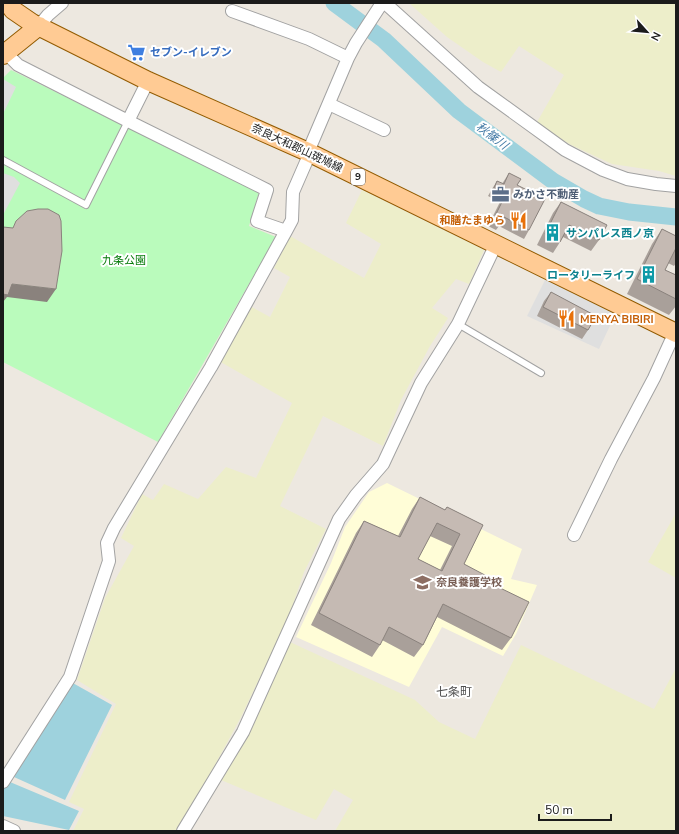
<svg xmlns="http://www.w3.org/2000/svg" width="679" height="834" viewBox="0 0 679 834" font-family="'Nunito Sans','Noto Sans JP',sans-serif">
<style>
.education{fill:#fffdd7}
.farmland{fill:#edeeca}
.park{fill:#bafbbc}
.parking{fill:#dfdfdf}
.water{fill:#9ed2dd}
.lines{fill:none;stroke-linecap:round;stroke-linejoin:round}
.river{stroke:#9ed2dd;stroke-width:17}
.lane-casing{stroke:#a2a2a2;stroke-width:8}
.street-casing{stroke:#a2a2a2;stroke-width:14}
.primary-casing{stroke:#925b00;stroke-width:20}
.lane{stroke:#fff;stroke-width:6}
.street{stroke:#fff;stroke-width:12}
.primary{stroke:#ffcb94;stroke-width:18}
.wall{fill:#a9a09a;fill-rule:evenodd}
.shaded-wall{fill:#8a827d}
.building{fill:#c5bab3;stroke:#8a827d;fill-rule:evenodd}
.labels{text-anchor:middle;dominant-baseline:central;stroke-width:4;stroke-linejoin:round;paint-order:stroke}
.shield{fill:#fff;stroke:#5f5f5f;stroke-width:1}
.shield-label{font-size:10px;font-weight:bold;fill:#1b1b1b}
.shop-label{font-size:11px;font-weight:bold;fill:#366cbe;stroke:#fff;text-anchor:start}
.street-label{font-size:11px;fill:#1b1b1b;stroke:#fff}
.service-label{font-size:11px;font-weight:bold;fill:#4e5e75;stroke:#fff;text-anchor:start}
.food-label{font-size:11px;font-weight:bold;fill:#c56008;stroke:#fff;text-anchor:end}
.culture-label{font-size:11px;font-weight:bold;fill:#0d838f;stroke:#fff;text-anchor:start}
.park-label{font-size:11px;fill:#077b0b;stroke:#fff}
.education-label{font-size:11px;font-weight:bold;fill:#785e54;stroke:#fff;text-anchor:start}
.water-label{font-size:12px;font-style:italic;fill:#4279a5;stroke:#fff}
.neighbourhood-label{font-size:12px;fill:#4e4e4e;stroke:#fff}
</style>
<rect width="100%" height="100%" fill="#ede8e0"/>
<path class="education" d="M387,483L522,549L511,579L537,585L516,634L503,656L442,627L409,687L296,637L331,563L345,527L369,492Z"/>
<path class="farmland" d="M409,3H676V176L659,171L612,164L571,145L553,134L537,122L564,75L519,46L501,72L483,62L447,37Z
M362,190L484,250L469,284L456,279L432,308L448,318L430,346L401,400L383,446L323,416L280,506L326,529L304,572L288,619L240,719L179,831H73L84,809L69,802L116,704L77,680L105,598L134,546L121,538L142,494L153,500L164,484L198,499L226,467L256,478L292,403L219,361L250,306L270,317L290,277L274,268L290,236L364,278L381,244L346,223Z
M676,513V578L648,562Z
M290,642L415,700L439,722L475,739L521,645L654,709L676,668V831H335L353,800L334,789L316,820L221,780Z"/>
<path class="park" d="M11,70L259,192L249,226L276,237L158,442L3,362V78Z"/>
<path class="parking" d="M3,79L16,87L3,114Z
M3,173L14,177L20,183L3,215Z
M546,278L616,313L599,349L527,316Z"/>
<path class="water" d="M71,682L112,705L65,800L14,777Z
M10,782L79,811L69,830L3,816V789Z"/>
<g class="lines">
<path class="river" d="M334,3L384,40L459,111L553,181L584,199L599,206L629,212L676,217"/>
<defs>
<path id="lane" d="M3,160L86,205L128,121
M458,324L541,373"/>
<path id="street" d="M385,3L478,87L565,150L603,170L627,179L656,184L676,186
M232,11L309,39L348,58
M39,26L48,15L62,3
M6,53L18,65L128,121
M148,81L128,121L267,190L257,221L286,231
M329,104L384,130
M308,152L348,58L356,43L382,3
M574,535L611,459L654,378L675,332
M3,782L70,677L109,561L107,543L114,528L211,367L286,231L292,220L293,192L310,153
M3,826L14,831
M183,831L243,732L339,519L356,495L383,464L421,383L458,324L496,244"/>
<path id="primary" d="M8,3L13,10L32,23L148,81L308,152L676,333
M3,55L39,26"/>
</defs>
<use href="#lane" class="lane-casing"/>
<use href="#street" class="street-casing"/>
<use href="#primary" class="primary-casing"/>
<use href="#lane" class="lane"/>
<use href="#street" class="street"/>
<use href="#primary" class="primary"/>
</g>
<path class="wall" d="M509,173L517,185L529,230L524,239L499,226L496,230L488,226L500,202L488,196L492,189L497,181L502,184Z
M561,202L599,240L591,251L563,237L560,242L553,253L537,245L553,213Z
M662,229L676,236V263L674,266L668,263L665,270L676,275V306L669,315L627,294L652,244Z
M551,292L588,330L582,339L537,316L544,301Z
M420,497L445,510L447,507L483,525L464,564L496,586L511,638L502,650L437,617L423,645L414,657L382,640L380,645L372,657L311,625L356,533L364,521L398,536L412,509ZM430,536L452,546L440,570L418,559Z"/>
<path class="shaded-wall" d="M12,284L56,289L47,302L7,297L3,302V294Z"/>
<path class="building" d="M509,173L521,179L517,185L545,199L529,230L504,217L502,222L494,218L506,194L494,188L497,181L504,184Z
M561,202L607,225L599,240L569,225L560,242L545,234Z
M38,209H48L59,215L61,221L62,251L56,289L12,284L8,295L3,294V227L13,228L16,221L27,211Z
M662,229L676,236V248L665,270L676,275V299L637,279Z
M551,292L596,316L588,330L543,307Z
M420,497L445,510L447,507L483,525L464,564L498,582L496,586L529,602L511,638L443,604L423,645L389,627L380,645L319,613L364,521L400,537ZM437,523L460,534L442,571L418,559Z"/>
<defs>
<symbol id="supermarket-bare" viewBox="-9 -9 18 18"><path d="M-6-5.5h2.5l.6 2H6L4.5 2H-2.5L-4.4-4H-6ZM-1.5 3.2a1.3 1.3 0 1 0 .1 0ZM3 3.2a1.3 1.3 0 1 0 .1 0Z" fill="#3f7fe0" stroke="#fff" stroke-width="2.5" paint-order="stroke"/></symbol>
<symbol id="office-bare" viewBox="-9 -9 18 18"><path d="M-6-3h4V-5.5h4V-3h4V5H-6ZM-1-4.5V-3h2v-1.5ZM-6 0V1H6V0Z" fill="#5c6f8a" stroke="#fff" stroke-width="2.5" paint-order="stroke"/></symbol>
<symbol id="restaurant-bare" viewBox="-9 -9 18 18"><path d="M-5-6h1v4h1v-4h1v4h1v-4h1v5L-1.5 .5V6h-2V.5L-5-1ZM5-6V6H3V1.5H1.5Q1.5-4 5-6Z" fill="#e8710a" stroke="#fff" stroke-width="2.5" paint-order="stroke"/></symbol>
<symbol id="building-bare" viewBox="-9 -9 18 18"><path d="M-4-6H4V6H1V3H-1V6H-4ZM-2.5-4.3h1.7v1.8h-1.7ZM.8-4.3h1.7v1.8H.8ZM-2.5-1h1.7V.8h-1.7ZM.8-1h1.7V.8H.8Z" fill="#0f9aa8" stroke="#fff" stroke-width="2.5" paint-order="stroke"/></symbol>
<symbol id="school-bare" viewBox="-9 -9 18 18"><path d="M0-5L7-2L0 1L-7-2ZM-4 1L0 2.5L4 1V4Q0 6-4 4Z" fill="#8d6e63" stroke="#fff" stroke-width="2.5" paint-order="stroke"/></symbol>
</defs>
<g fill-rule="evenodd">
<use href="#supermarket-bare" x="124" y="40" width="25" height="25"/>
<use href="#office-bare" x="488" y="182" width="25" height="25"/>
<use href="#restaurant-bare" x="506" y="208" width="25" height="25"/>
<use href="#building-bare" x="540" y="220" width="25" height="25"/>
<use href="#building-bare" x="636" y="262" width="25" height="25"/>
<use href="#restaurant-bare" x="554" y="306" width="25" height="25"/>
<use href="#school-bare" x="410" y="570" width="25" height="25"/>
</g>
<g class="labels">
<rect class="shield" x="351" y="169" width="14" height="16" rx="3"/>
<g class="shield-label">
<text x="358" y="177">9</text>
</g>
<g class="shop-label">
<text x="150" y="52">セブン-イレブン</text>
</g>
<g class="street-label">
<text transform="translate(297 148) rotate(25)">奈良大和郡山斑鳩線</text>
</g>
<g class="service-label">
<text x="513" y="194">みかさ不動産</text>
</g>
<g class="food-label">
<text x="505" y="220">和膳たまゆら</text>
<text x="580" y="319" text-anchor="start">MENYA BIBIRI</text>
</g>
<g class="culture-label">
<text x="566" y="233">サンパレス西ノ京</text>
<text x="635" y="275" text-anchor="end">ロータリーライフ</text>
</g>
<g class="park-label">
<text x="124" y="260">九条公園</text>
</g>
<g class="education-label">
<text x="436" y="582">奈良養護学校</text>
</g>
<g class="water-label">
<text transform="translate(492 136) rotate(37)">秋篠川</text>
</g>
<g class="neighbourhood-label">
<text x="454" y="692">七条町</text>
</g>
</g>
<rect width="679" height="834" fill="none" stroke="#1b1b1b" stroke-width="8"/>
<g transform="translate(647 32) rotate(117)" stroke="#ffffff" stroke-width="3" paint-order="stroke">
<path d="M0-3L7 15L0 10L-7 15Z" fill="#1b1b1b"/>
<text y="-6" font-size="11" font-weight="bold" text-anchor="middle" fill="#1b1b1b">N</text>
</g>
<path d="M539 814v6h72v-6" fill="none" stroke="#1b1b1b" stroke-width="2"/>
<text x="545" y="814" font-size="12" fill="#1b1b1b" stroke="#ffffff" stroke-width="3" paint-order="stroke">50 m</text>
</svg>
